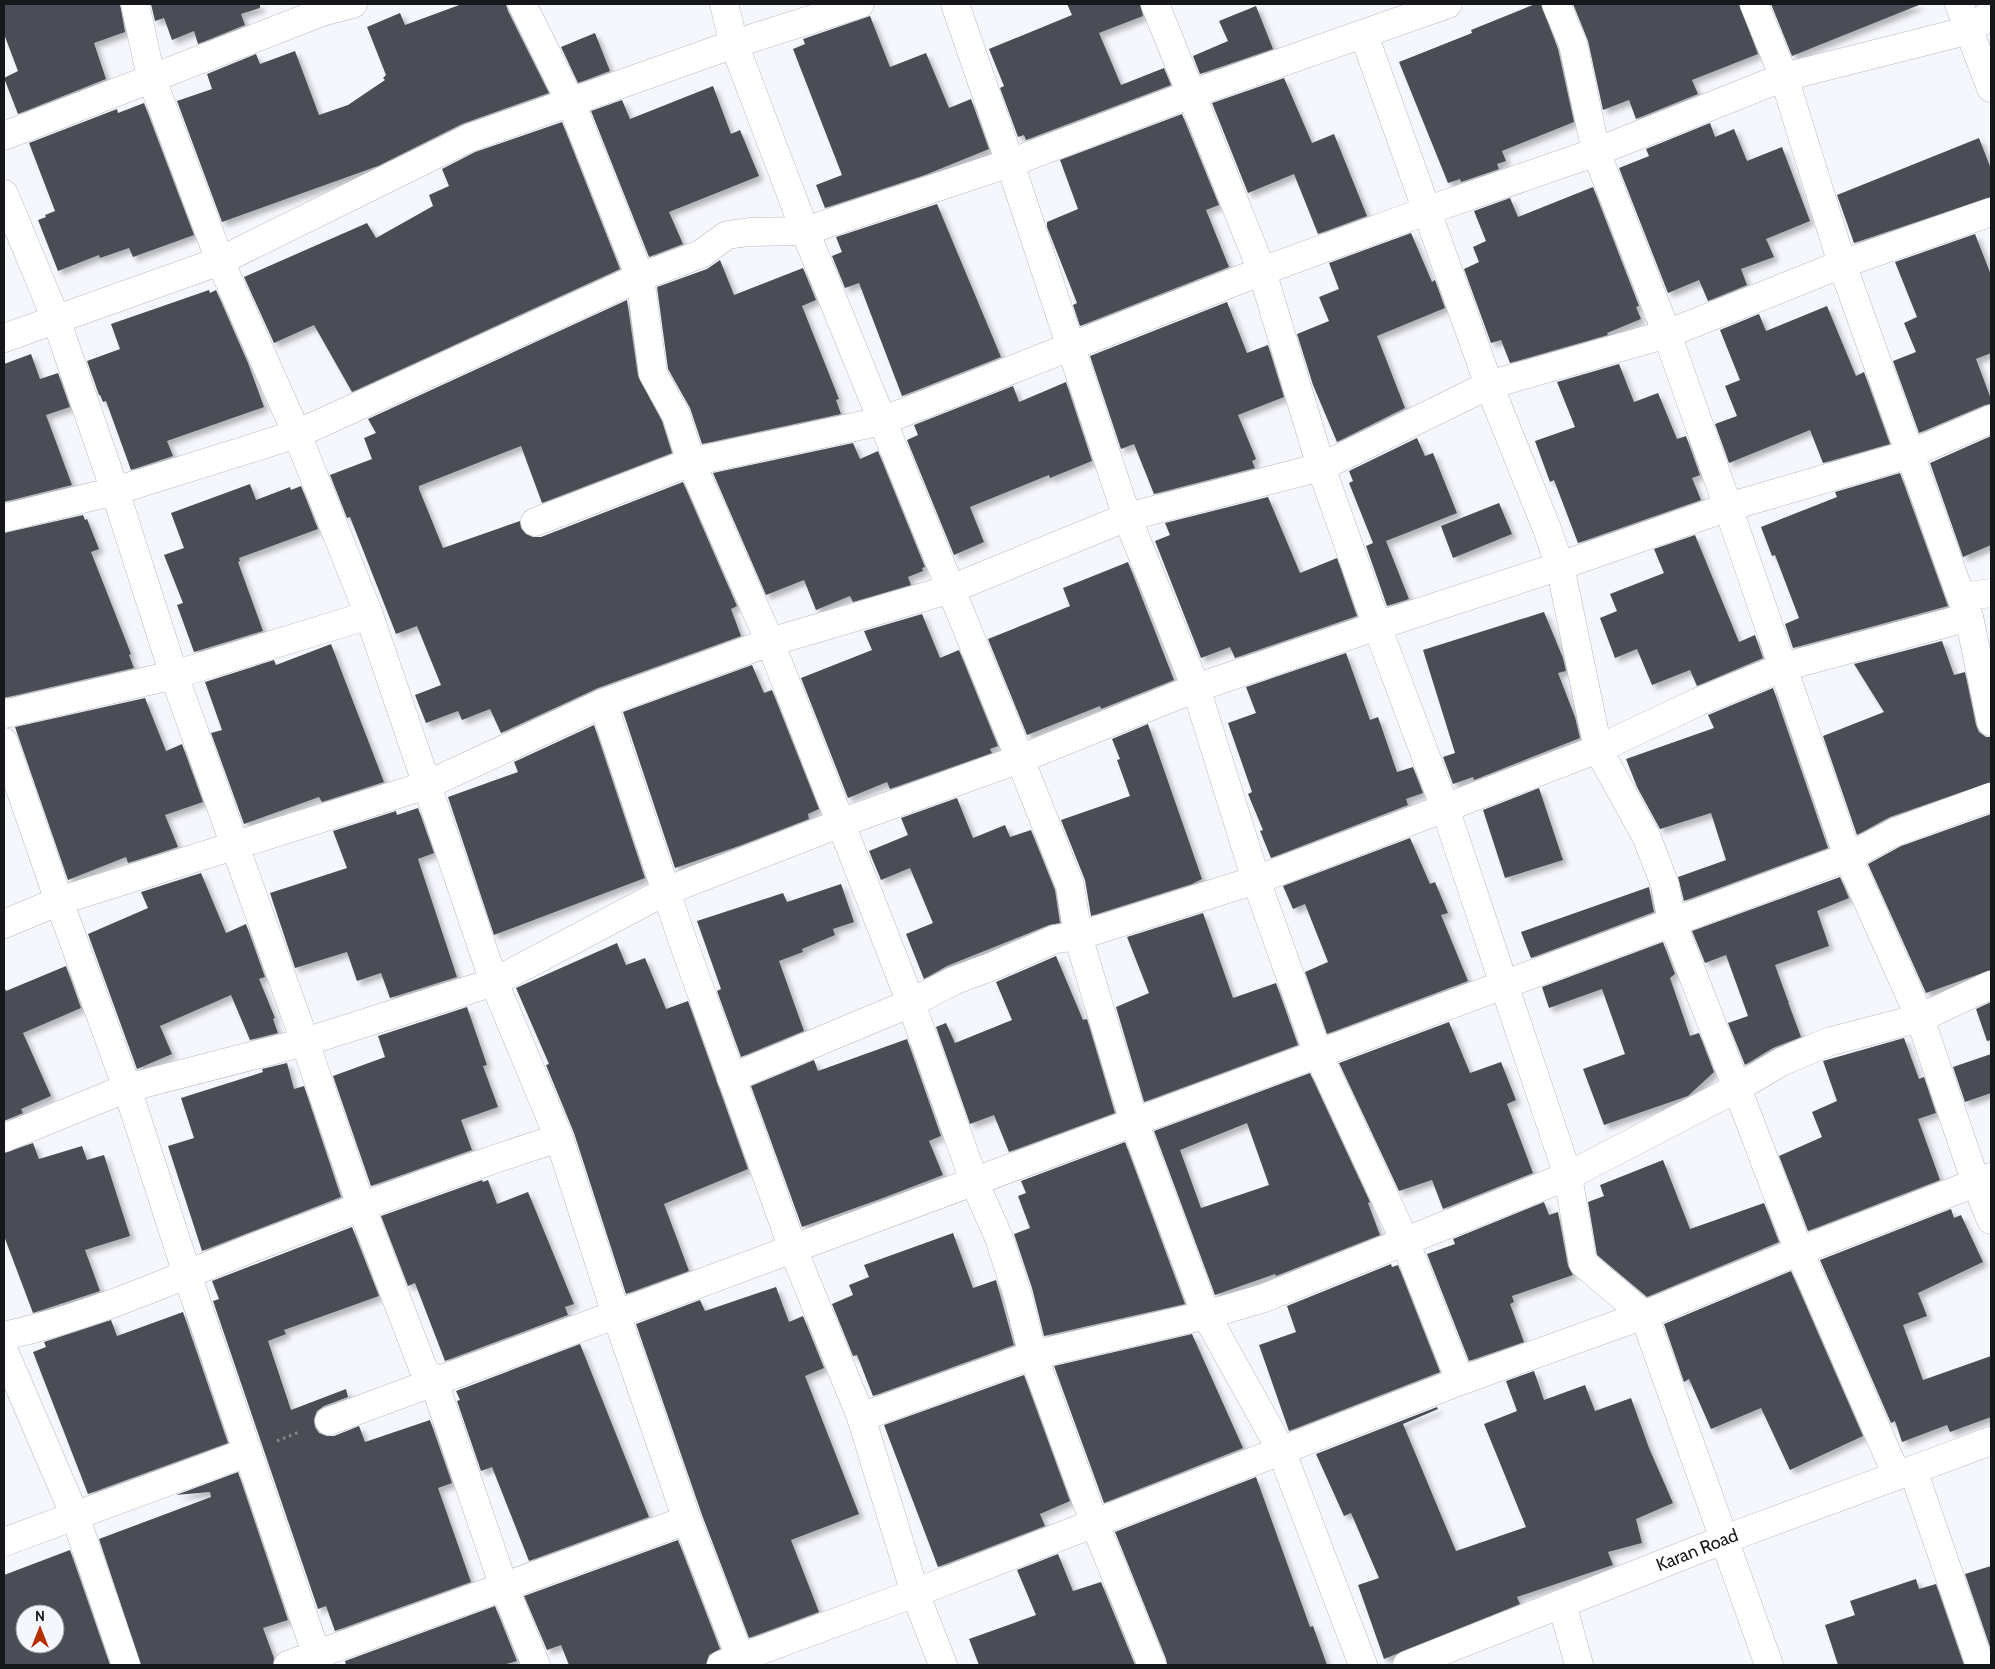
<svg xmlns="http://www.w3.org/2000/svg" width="1995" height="1669" viewBox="0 0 1995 1669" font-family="Cabin,sans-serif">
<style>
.building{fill:#4c4e56;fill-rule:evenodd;filter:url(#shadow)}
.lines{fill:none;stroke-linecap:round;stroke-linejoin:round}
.minor-casing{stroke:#b6b9c2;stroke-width:29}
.path{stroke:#87888c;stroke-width:3;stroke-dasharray:2.5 4;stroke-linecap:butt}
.minor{stroke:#fff;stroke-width:28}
.labels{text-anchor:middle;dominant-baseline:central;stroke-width:5;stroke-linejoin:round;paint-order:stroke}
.street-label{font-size:18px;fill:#16171a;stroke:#f6f7fd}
</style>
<defs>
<filter id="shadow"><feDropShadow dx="4.5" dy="4.5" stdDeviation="2.5" flood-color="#0004"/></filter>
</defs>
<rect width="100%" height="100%" fill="#f6f7fd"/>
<path class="building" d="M4,4H120L125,32L94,43L106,79L18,114L4,78L18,71L4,34Z
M151,4H260V8L241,14L245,25L198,44L194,31L172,40L164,18L155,21Z
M462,4H506L508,11L549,93L462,124L378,166L222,222L177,101L212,89L207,74L256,54L260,64L295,51L319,115L348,105L385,80L383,78L386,75L367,27L400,13L405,25Z
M1067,4H1140L1143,16L1099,33L1121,85L1164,68L1171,85L1026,140L1024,135L1018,137L1000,88L1004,86L989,49L1072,15Z
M1535,4H1541L1558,49L1574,122L1502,151L1506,161L1497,164L1499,169L1461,182L1460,179L1448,183L1399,62L1472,33L1471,30Z
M1573,4H1739L1758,54L1692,80L1698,94L1636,119L1629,100L1603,110L1588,41Z
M1771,4H1919V5L1792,56Z
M1256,6L1273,49L1200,74L1193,56L1228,41L1219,21Z
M870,16L890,67L926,53L949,108L971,99L989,149L925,175L825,208L816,185L842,175L793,49L805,44L803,39Z
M595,33L610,71L578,83L561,47Z
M1284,78L1312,143L1334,134L1367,216L1318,234L1294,174L1248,193L1212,103Z
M713,86L731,134L740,130L759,176L669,212L683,244L649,257L591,111L622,100L630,119Z
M144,103L194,235L133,257L129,248L100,258L99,255L58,271L38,220L46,217L45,215L55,211L29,143L117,109L118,113Z
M1182,114L1219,205L1206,210L1229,267L1080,326L1073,305L1077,303L1047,227V222L1078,209L1060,160Z
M562,122L620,269L352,392L314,325L274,343L244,277L367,223L376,238L433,206L429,195L449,186L442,169L475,152Z
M1710,123L1715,137L1734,129L1747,161L1782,147L1810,221L1766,239L1774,257L1741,269L1747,285L1708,301L1699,280L1668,293L1619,168L1649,156L1646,149Z
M1979,138L1991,169V197L1854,243L1837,195Z
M1593,187L1639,306L1636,307L1641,319L1607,333L1608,335L1510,363L1501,340L1491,343L1464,269L1479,262L1473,247L1486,241L1474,211L1510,198L1518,217Z
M937,204L1001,357L902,396L859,283L845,288L832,256L842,252L836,237Z
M1411,233L1432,282L1435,280L1445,308L1377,336L1405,408L1337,442L1313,385L1297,334L1329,321L1319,297L1339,289L1329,263Z
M1975,234L1991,275V353L1976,359L1991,399V404L1985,405L1919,433L1893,361L1916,352L1904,323L1917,317L1895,262Z
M720,260L734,295L803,268L816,300L802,306L839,399L836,400L841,414L702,444L690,408L668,369L657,287L707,269Z
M209,290L210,293L216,290L248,363L264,407L167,441L173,456L131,470L106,401L103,402L100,395H99L87,361L120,349L111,324Z
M627,300L638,376L662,421L672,453L542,503L521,446L419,486V489L443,548L520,521L521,528L526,534L533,537H541L683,482L737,606L731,609L741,636L598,688L501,733L490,709L462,720L458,711L426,723L415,695L441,685L417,626L396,634L350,517L347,518L330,475L372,459L364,438L376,433L368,419Z
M1227,302L1247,353L1268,345L1284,397L1238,415L1256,459L1252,461L1255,468L1154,494L1134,444L1121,449L1090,356Z
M1827,306L1856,376L1864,372L1890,444L1823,463L1810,430L1729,463L1715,424L1737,416L1725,386L1740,380L1720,330L1759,314L1766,331Z
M31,354L40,379L58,373L70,407L46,415L72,485L4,502V364Z
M1619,364L1634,402L1658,393L1677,439L1686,436L1700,475L1692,478L1701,500L1578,543L1554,480L1550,482L1535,441L1575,427L1557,382Z
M1066,382L1092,461L1050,478L1049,475L970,507L984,542L954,555L907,440L918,435L914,425L1013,386L1019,402Z
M1991,436V545L1963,557L1930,463Z
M1417,438L1425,456L1433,453L1457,513L1386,541L1409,599L1387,606L1366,546L1373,543L1349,483L1353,481L1349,471Z
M853,443L860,459L878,451L925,567L922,568L923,571L908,577L911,585L853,602L850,596L816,610L804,580L766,595L713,473Z
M1900,473L1948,606L1793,648L1785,624L1799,618L1775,555L1772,556L1761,527L1837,497L1835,492Z
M250,484L256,500L290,487L291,490L301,486L318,529L239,558L240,561L238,562L263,631L194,652L177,605L183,603L164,555L184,548L171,513Z
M1268,497L1300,573L1337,558L1357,616L1235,658L1230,647L1201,658L1155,541L1170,535L1165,523Z
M1499,503L1512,534L1453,558L1441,526Z
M83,515L85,520L87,519L99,549L91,552L131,654L129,655L134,668L4,698V533Z
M1695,535L1739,642L1755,635L1763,658L1697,686L1690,670L1652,685L1637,649L1615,658L1600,618L1617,611L1610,594L1664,573L1654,549Z
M1128,562L1174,680L1101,709L1100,706L1027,735L988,639L1070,606L1063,588Z
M1544,612L1563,658L1566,671L1558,673L1575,717L1580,738L1474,780L1473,777L1453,784L1443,757L1455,753L1423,650Z
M922,614L940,658L959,650L998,746L990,749L992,753L890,789L887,782L848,798L801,678L872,650L864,631Z
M1942,641L1954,675L1965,672L1976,725L1979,732L1986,737H1991V782L1890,817L1857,835L1823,736L1884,712L1854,664Z
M331,644L384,782L322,802L319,797L244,824L211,733L222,730L205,682L274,660L276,665Z
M1346,653L1370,720L1378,717L1397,772L1413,767L1423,793L1406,799L1408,805L1271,858L1260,831L1263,830L1248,794L1252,792L1228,723L1256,713L1246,687Z
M752,665L764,693L772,690L819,809L808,814L809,819L739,846L675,868L623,712Z
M1773,688L1828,848L1684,901L1678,877L1726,860L1711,813L1660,829L1637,787L1626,759L1714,728L1708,715Z
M145,698L166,751L182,744L203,802L165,815L178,847L128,863L126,857L68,880L15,727Z
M1148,724L1202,879L1192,884L1091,916L1085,880L1061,820L1130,796L1117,760L1120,759L1112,739Z
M594,725L645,878L494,935L448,797L518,772L514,762Z
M1539,788L1563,860L1505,878L1483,810Z
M957,798L973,838L1005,825L1010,837L1031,830L1055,890L1060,923L1049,925L947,966L924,979L906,934L933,923L910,868L881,880L869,851L908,835L901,818Z
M418,808L434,853L418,859L457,977L390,998L381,973L357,981L347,952L295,968L270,893L347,868L333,831L396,811L397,815Z
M1991,814V970L1926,993L1868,864L1901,846Z
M1410,838L1430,884L1435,882L1448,913L1441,915L1468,981L1327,1034L1305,972L1328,962L1305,904L1293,909L1283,886Z
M201,873L226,933L246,924L265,977L259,979L275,1018L273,1019L278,1033L250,1040L231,995L160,1026L172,1054L137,1069L88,934L148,908L141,892Z
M1840,877L1849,898L1817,911L1829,946L1775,965L1788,1001H1790L1788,1002L1801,1037L1773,1048L1745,1065L1728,1023L1748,1016L1726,955L1705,963L1692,931Z
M841,884L854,922L833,929L835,935L802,949L803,952L779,961L804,1031L741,1057L717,991L721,989L697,921L783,893L787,902Z
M1649,887L1654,912L1531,958L1521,932Z
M1203,913L1233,998L1276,983L1298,1045L1144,1102L1116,1007L1149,993L1127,937Z
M1663,942L1675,974L1670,978L1690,1036L1699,1033L1714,1072L1688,1096L1604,1125L1583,1069L1625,1054L1602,989L1549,1008L1542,987Z
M617,943L626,965L645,958L666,1009L688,1001L748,1169L664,1204L689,1271L626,1294L574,1133L546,1065L549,1064L516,988Z
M1056,956L1083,1020L1087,1019L1115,1113L1009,1152L994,1115L970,1124L936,1027L946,1023L955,1043L1012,1020L996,982Z
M66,966L81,1008L23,1033L51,1096L21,1109L23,1113L4,1121V987L6,991Z
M1991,1002V1040L1987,1041L1976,1009Z
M467,1007L487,1065L483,1066L498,1107L461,1120L472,1150L371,1186L333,1076L385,1057L378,1036Z
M1449,1022L1470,1073L1501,1062L1516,1100L1507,1104L1533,1173L1443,1209L1432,1180L1399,1191L1339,1063Z
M1904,1038L1919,1079L1924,1077L1936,1113L1918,1119L1940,1180L1808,1231L1779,1156L1822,1137L1812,1112L1837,1101L1823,1061Z
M907,1039L941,1136L929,1141L943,1175L883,1198L802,1227L751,1086L814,1060L818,1071Z
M1991,1054V1093L1965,1102L1953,1067Z
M287,1063L294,1089L304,1086L341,1197L202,1251L168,1146L194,1138L181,1098L263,1072L262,1069Z
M1310,1073L1370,1202L1368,1203L1380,1235L1276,1276L1275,1274L1215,1295L1154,1131ZM1247,1123L1269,1185L1201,1208L1180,1150Z
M1125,1142L1185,1304L1044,1336L1032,1288L1014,1234L1030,1228L1018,1196L1026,1193L1021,1181Z
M33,1143L39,1159L82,1146L87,1160L104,1155L130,1236L85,1250L100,1291L33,1313L4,1236V1153Z
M1663,1160L1690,1229L1764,1203L1779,1242L1647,1297L1597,1255L1588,1202L1604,1196L1600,1185Z
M482,1180L483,1182L488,1180L497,1204L528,1192L574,1304L565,1307L568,1315L445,1361L415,1283L408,1286L381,1216Z
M1544,1202L1549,1215L1558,1212L1568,1266L1573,1275L1512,1296L1514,1302L1510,1304L1524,1342L1469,1361L1427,1254L1455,1244L1453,1239Z
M1951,1209L1954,1218L1961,1215L1983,1262L1918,1293L1927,1316L1903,1325L1923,1380L1991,1356V1417L1950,1432L1947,1425L1902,1442L1895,1421L1891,1423L1820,1260Z
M352,1227L379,1296L284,1330L286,1334L268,1341L291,1410L346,1389L348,1397L324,1406L317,1411L314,1419L315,1427L319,1433L327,1436H334L359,1426L365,1442L430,1420L452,1483L438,1488L471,1582L335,1631L326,1606L318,1609L213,1301L219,1299L212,1281Z
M953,1233L973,1288L996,1280L1014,1345L873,1396L857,1355L853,1356L832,1304L853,1295L849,1285L869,1277L864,1265Z
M1391,1264L1392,1267L1398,1265L1440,1372L1289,1431L1259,1345L1296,1332L1287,1306Z
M1791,1271L1863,1436L1790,1470L1761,1408L1711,1429L1689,1379L1684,1382L1664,1324Z
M776,1287L789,1322L803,1316L824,1368L805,1376L859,1514L791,1540L819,1612L749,1638L702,1515L636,1324L700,1300L705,1311Z
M183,1312L228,1443L88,1494L33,1352L46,1347L44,1342L111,1320L117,1336Z
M1192,1334L1243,1448L1104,1503L1054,1366Z
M580,1344L649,1517L529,1561L492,1467L481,1471L457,1401L460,1400L456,1391Z
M1534,1371L1544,1400L1585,1385L1595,1411L1631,1398L1649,1448L1673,1503L1636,1519L1642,1543L1608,1552L1613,1565L1517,1597L1520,1604L1384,1659L1358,1585L1379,1578L1351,1513L1344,1516L1316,1454L1437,1407L1438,1409L1403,1424L1456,1551L1526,1527L1484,1424L1517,1411L1506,1381Z
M1024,1375L1070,1501L1040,1514L1045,1526L938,1567L884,1425Z
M238,1472L288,1620L263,1628L274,1658L273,1665H141L99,1539L211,1497L210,1492L176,1495Z
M1256,1477L1310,1627L1313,1626L1327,1665H1167L1166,1659L1115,1532Z
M678,1540L720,1649L709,1655L706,1665H569L561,1645L547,1650L524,1596Z
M70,1550L110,1665H4V1575ZM25,1614H55V1644H25Z
M1058,1554L1073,1591L1101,1582L1135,1665H979L969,1639L1036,1615L1017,1570Z
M1991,1566V1650L1965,1574Z
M1916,1579L1919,1589L1936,1584L1964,1665H1838L1825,1625L1855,1615L1850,1601Z
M495,1606L517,1661L503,1665H346L345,1661Z"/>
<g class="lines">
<defs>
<g id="minor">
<path d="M135,4L151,77L220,261L297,434L369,615L494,982L559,1138L616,1314L687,1520L743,1665"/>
<path d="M522,4L571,103L640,277L653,374L676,415L691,462L770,642L911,1003L974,1181L999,1238L1017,1293L1033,1355L1094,1522L1152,1665"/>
<path d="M724,4L734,44L805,231L1020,759L1070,886L1078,936L1134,1122L1206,1315L1281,1450L1363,1665"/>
<path d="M955,4L1010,163L1127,517L1196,688L1256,880L1318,1054L1405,1241L1460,1381"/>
<path d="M1155,4L1262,271L1321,467L1377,626L1445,808L1568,1176L1583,1263L1644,1315L1769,1665"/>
<path d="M1556,4L1573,44L1596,152L1667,334L1728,507L1848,857L1920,1018L1976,1183L1991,1220"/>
<path d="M1754,4L1784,77L1842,264L1961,597"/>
<path d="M1959,4L1991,88"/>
<path d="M1364,35L1489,385L1547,529L1560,566L1598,749L1647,838L1665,885L1672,922L1737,1088L1799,1251L1897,1476"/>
<path d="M4,136L322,12L353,4"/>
<path d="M4,194L56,319L115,491L174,675L305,1042L361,1206L423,1368L434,1382L504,1587L536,1665"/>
<path d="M4,338L220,261L469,138L734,44L860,4"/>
<path d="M4,518L115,491L297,434L640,277L701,254L727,235L749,232L805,231L1010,163L1191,94L1448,4"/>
<path d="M535,522L691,462L882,421L1262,271L1426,211L1596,152L1784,77L1970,30L1991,14"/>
<path d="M1969,617L1991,722"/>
<path d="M603,703L682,939L793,1249L861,1417L915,1593L943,1665"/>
<path d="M4,714L174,675L369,615"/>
<path d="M4,742L59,901L127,1088L187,1274L320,1665"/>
<path d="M4,924L59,901L427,785L603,703L770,642L951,589L1127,517L1321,467L1489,385L1667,334L1842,264L1991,212"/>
<path d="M731,1078L911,1003L953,981L993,966L1055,939L1078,936L1256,880L1445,808L1598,749L1698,702L1783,667L1969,617L1961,597L1991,593"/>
<path d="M4,1138L127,1088L305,1042L494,982L666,891L841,823L1020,759L1196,688L1377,626L1560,566L1728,507L1910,454L1991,419"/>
<path d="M4,1336C87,1318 164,1283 242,1252C347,1211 452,1172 559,1138"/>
<path d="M4,1351L75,1516L126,1665"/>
<path d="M861,1417L1033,1355L1206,1315L1264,1298L1568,1176L1737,1088L1781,1062L1828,1042L1920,1018L1991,985"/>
<path d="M329,1421L1848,857L1895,832L1991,797"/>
<path d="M1913,1470L1980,1665"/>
<path d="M4,1542L248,1452"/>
<path d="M1562,1604L1579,1665"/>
<path d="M288,1665L687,1520"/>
<path d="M721,1665L915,1593L1460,1381L1644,1315L1799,1251L1991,1177"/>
<path id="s1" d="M1407,1665L1725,1539L1991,1441"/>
</g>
</defs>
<use href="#minor" class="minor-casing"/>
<path class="path" d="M277,1441L299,1432"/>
<use href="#minor" class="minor"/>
</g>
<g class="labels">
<g class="street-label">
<text stroke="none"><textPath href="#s1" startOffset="312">Karan Road</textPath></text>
</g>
</g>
<rect width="1995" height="1669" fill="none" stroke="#16171a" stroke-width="10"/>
<g transform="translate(40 1629)"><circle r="24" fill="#f6f7fd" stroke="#9c9da2"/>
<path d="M0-4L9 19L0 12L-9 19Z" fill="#b72e00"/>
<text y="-8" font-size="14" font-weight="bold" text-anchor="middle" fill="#16171a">N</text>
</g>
</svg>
